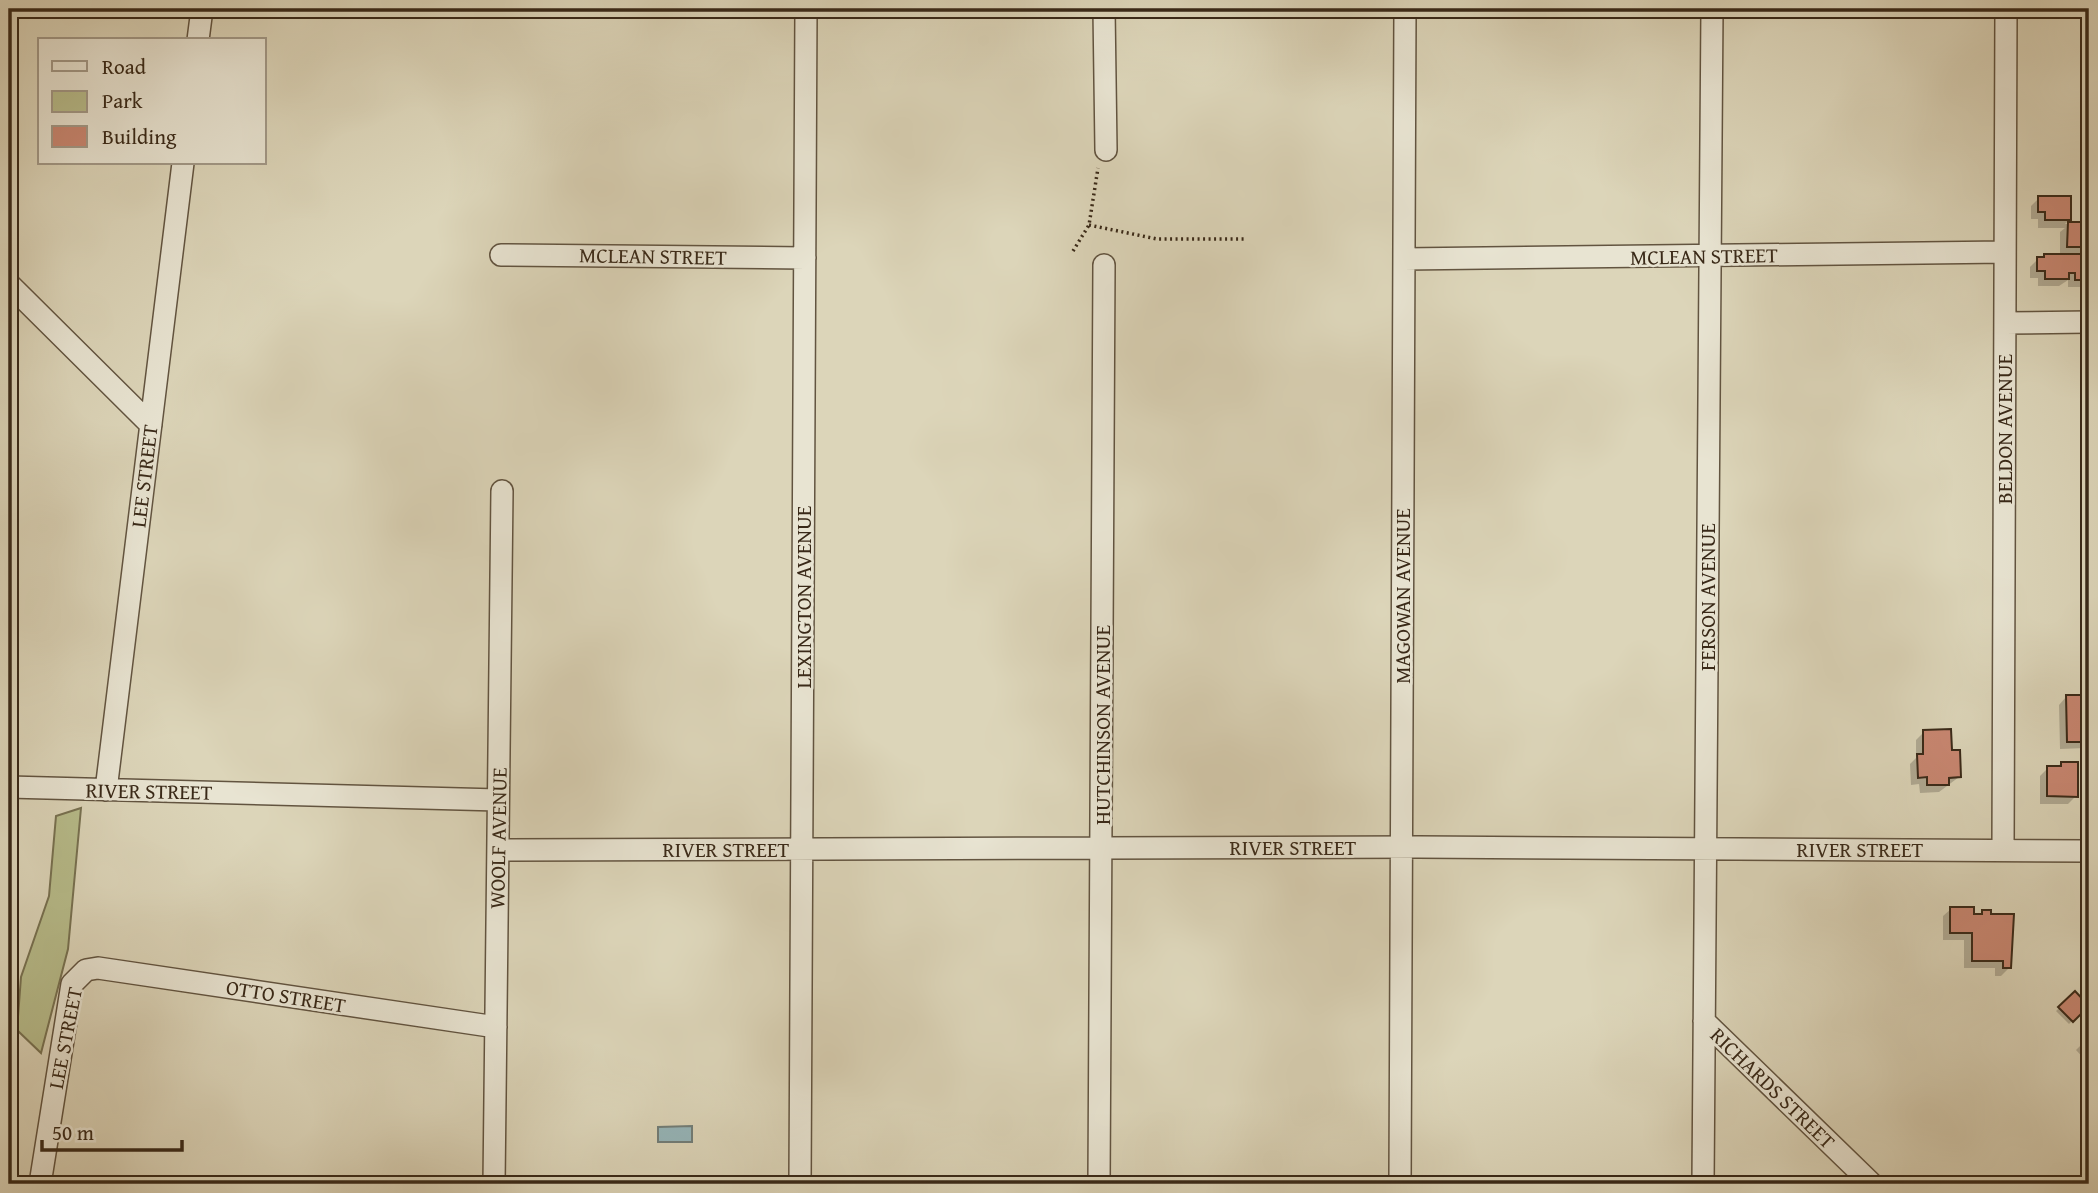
<svg xmlns="http://www.w3.org/2000/svg" width="2098" height="1193" viewBox="0 0 2098 1193" font-family="'Gentium Book Plus',serif">
<style>
.green{fill:#b7bc8b;stroke:#787252;stroke-width:2}
.water{fill:#96b6ba;stroke:#717e79;stroke-width:2}
.shadow{fill:#0003}
.building{fill:#c98772;stroke:#392918;stroke-width:2}
.lines{fill:none;stroke-linecap:round;stroke-linejoin:round}
.minor-casing{stroke:#625440;stroke-width:24}
.path{stroke:#392918;stroke-width:3.5;stroke-dasharray:2 3.5;stroke-linecap:butt}
.minor{stroke:#e8e4d2;stroke-width:21}
.labels{text-anchor:middle;dominant-baseline:central;stroke-width:5;stroke-linejoin:round;paint-order:stroke}
.street-label{font-size:21px;fill:#392918;stroke:#e8e4d2}
</style>
<rect width="100%" height="100%" fill="#dcd5b9"/>
<filter id="stains"><feTurbulence type="fractalNoise" baseFrequency=".00286" numOctaves="4"/><feColorMatrix values="0 0 0 0 .2 0 0 0 0 .09 0 0 0 0 .02 0 0 0 .5 -.17"/></filter>
<radialGradient id="worn" r=".72"><stop offset=".6" stop-color="#630" stop-opacity="0"/><stop offset="1" stop-color="#630" stop-opacity=".3"/></radialGradient>
<path class="green" d="M81,808L68,949L41,1053L17,1030L21,977L49,896L56,816Z"/>
<path class="water" d="M692,1126V1142H658V1127Z"/>
<path class="shadow" d="M2039,198L2069,220L2065,224H2089V247L2080,256H2089V280L2082,287H2068V280L2059,286H2038V278H2030V267L2038,259L2060,256V232L2065,228H2038V219H2031V206Z
M2089,696V745L2086,748L2060,749L2059,705L2066,697Z
M1924,732L1959,777L1939,792L1920,793L1919,784L1911,785L1910,764L1916,758V740Z
M2061,763L2076,796L2068,804H2040V776L2048,768H2057Z
M1951,909L1972,916L1989,912L2009,968L2001,976H1995V968H1964V940H1943V916Z
M2075,993L2087,1006L2069,1024L2056,1011Z
M2089,1037V1064L2076,1050Z"/>
<path class="building" d="M2038,196H2071V220H2045V212H2038Z
M2068,222H2089V247H2067Z
M2044,254H2089V280H2075V273H2069V279H2045V271H2037V257H2044Z
M2066,695H2089V742H2067Z
M1951,729L1952,750H1960L1961,777L1949,778V785H1927V777L1918,778L1917,754H1923V730Z
M2061,762H2078V797L2047,796V766H2061Z
M1950,907H1974V914H1982V910H1991V914H2014L2011,968H2003V961H1972V933H1950Z
M2075,991L2089,1006L2073,1022L2058,1007Z"/>
<g class="lines">
<defs>
<path id="minor" d="M1104,9L1106,150
M198,40L202,9
M501,255L805,258
M1404,259L2005,252
M9,284L151,425
M2005,323L2089,322
M9,787L498,800
M106,790L183,163
M498,850L1418,847L2089,851
M2003,850L2006,9
M1704,1021L1872,1184
M40,1184L72,984L86,970L98,968L496,1027
M494,1184L502,491
M800,1184L806,9
M1099,1184L1104,265
M1400,1184L1405,9
M1703,1184L1712,9"/>
</defs>
<use href="#minor" class="minor-casing"/>
<path class="path" d="M1089,225L1157,239H1244
M1073,251L1089,225L1098,168"/>
<use href="#minor" class="minor"/>
</g>
<g class="labels">
<g class="street-label">
<text transform="translate(653 256) rotate(1)">MCLEAN STREET</text>
<text transform="translate(1704 256) rotate(-1)">MCLEAN STREET</text>
<text transform="translate(2004 429) rotate(-90)">BELDON AVENUE</text>
<text transform="translate(144 476) rotate(-83)">LEE STREET</text>
<text transform="translate(1402 596) rotate(-90)">MAGOWAN AVENUE</text>
<text transform="translate(803 597) rotate(-90)">LEXINGTON AVENUE</text>
<text transform="translate(1707 597) rotate(-90)">FERSON AVENUE</text>
<text transform="translate(1102 725) rotate(-90)">HUTCHINSON AVENUE</text>
<text transform="translate(149 791) rotate(1)">RIVER STREET</text>
<text transform="translate(498 838) rotate(-89)">WOOLF AVENUE</text>
<text x="1293" y="847">RIVER STREET</text>
<text x="726" y="849">RIVER STREET</text>
<text x="1860" y="849">RIVER STREET</text>
<text transform="translate(286 996) rotate(9)">OTTO STREET</text>
<text transform="translate(65 1038) rotate(-79)">LEE STREET</text>
<text transform="translate(1773 1088) rotate(44)">RICHARDS STREET</text>
</g>
</g>
<rect width="2098" height="1193" fill="none" stroke="#dcd5b9" stroke-width="35"/>
<rect x="10" y="10" width="2077" height="1172" fill="none" stroke="#392918" stroke-width="3.5"/>
<rect x="18" y="18" width="2063" height="1158" fill="none" stroke="#392918" stroke-width="2"/>
<rect x="38" y="38" width="228" height="126" fill="#e8e4d2" stroke="#a29988" stroke-width="2"/>
<rect x="52" y="61" width="35" height="10" fill="#e8e4d2" stroke="#a29988" stroke-width="2"/>
<text x="102" y="74" font-size="21" fill="#392918">Road</text>
<rect x="52" y="91" width="35" height="21" fill="#b7bc8b" stroke="#a29988" stroke-width="2"/>
<text x="102" y="108" font-size="21" fill="#392918">Park</text>
<rect x="52" y="126" width="35" height="21" fill="#c98772" stroke="#a29988" stroke-width="2"/>
<text x="102" y="144" font-size="21" fill="#392918">Building</text>
<path d="M42 1140v10h140v-10" fill="none" stroke="#392918" stroke-width="3.5"/>
<text x="52" y="1140" font-size="21" fill="#392918" stroke="#e8e4d2" stroke-width="5" paint-order="stroke">50 m</text>
<rect width="100%" height="100%" filter="url(#stains)"/>
<rect width="100%" height="100%" fill="url(#worn)"/>
</svg>
